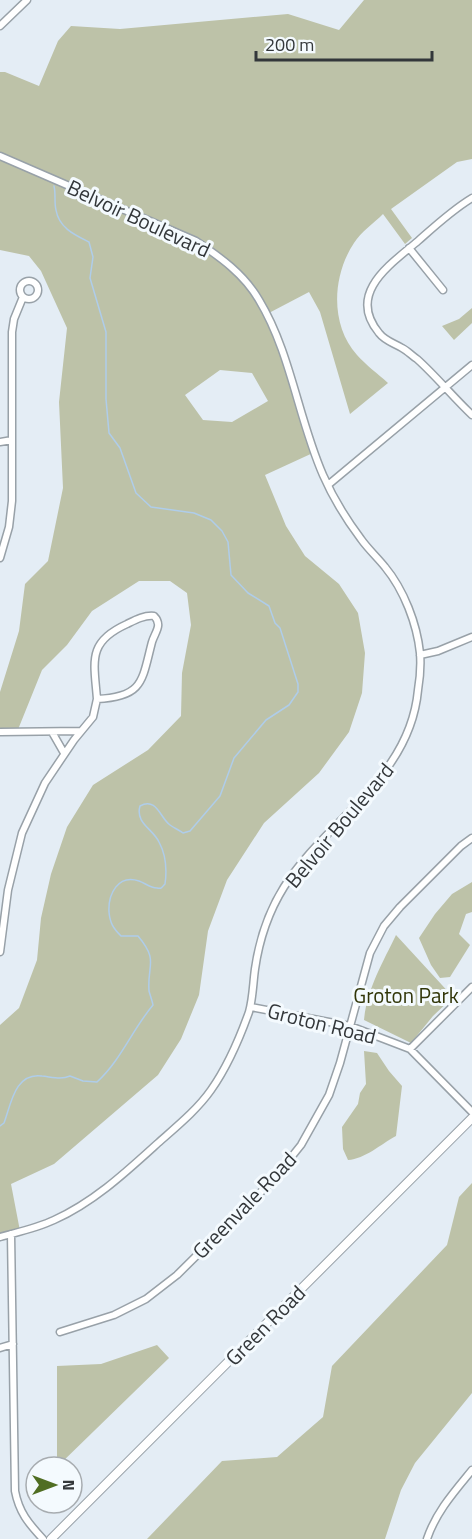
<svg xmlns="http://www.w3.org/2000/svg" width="472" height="1539" viewBox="0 0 472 1539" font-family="'Titillium Web',sans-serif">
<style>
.green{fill:#bdc2a8;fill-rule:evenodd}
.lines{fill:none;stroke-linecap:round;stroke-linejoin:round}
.stream{stroke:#afcdea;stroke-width:1.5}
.minor-casing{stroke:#98a1a8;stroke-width:9}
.major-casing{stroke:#98a1a8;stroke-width:10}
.minor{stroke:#fff;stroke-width:6}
.major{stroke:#fff;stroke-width:8}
.labels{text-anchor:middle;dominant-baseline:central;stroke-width:6;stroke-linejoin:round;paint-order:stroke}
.street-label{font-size:21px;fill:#33373a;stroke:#f4fafe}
.park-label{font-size:21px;fill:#313609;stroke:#f4fafe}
</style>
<rect width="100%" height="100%" fill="#e4edf5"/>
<path class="green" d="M364,0H472V159L457,162L391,209L412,238L405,244L383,214C374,223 361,232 354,243C332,276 330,325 357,355C366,365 378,374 388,383L350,414L320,312L309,292L267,314L315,452L265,475L286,526L305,556L339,584L358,613L365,653L362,693L349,732L319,773L264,823L227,880L208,931L199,995L181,1039L158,1075L54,1164L11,1184L20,1231L0,1237V1025L19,1008L37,960L41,918L51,874L67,827L93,785L148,750L181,716L182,673L191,625L187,593L170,581H139L92,611L67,645L42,670L17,732H0V692L19,631L25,584L48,561L63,488L59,402L67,328L41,271L29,256L0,250V72H5L39,86L58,41L71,26L120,29L288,14L339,30ZM220,370L252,373L268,401L232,422L203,420L185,395Z
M472,308V323L454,340L442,326L459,319Z
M472,882V912L466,914L459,934L470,945L450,977L440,978L431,965L419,938L435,914L452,894Z
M396,935L453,997L433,1016L411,1043L364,1020C367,989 383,962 396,935Z
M364,1051L377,1053L389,1071L402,1086L396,1136C381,1144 365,1159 348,1160L343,1149L342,1127L358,1104L360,1093L366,1084Z
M472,1183V1393L415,1463L401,1490L385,1539H147L222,1461L277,1457L323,1417L332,1366L447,1245L459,1197Z
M157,1345L169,1358L57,1467V1366L101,1364Z"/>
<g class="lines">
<path class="stream" d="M0,1126L4,1123C11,1104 15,1072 42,1076C52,1077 61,1080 70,1076L83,1081L97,1082C121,1060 132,1030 153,1005C152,1000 150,995 149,991C147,964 159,961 138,936H121C113,928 110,923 109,912C108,894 118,874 139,881C145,883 150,888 157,888C162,889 161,888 165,884C167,870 166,855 159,842C153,829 135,823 140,806C157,797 160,818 170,825C174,828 179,830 183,833L190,831L220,796L234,758L266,720L289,705L298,692V684L280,628L275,623L269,606L248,593L231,575L228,542L222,531L211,520L194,513L151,507L136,493L120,448L109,433L106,399V332L90,278L93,257L89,242C75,235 59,228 56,210C54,202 56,194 54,186"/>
<defs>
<path id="minor" d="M0,26L27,0
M0,156L196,241C220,257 244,274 259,300C291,353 298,418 323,475C333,498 346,519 361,539C368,549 378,558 385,567C404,590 417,624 420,653C421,665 420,678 418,690C410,778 327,819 284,887C269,911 259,941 255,969C253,983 253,998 249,1012C239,1040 228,1066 211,1090C197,1110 176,1127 158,1143C126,1172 94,1202 54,1220C37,1228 18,1232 0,1237
M472,198C452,210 435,226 418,241C391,264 346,293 379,333C385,341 394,343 402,348C408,351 412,356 417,359C436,376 453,397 472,415
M409,248L443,290
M20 290a9 9 0 1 1 18 0a9 9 0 1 1-18 0Z
M0,442L12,440
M328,485L472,365
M0,558L9,527L12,501V332L14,319L23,297
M420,655L438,651L472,637
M0,732L81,731
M52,732L64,753
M0,952L8,890L22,833L45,783L74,740L93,717L97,699C144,697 142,680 152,642C155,632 163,625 154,616C144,615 135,620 127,624C87,642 94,661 97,699
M251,1007L350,1026L410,1049L472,1112
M410,1049L472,987
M11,1234L15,1491C19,1512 28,1523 43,1539
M60,1332L114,1315L146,1299L177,1275L273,1180L301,1145L329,1095L340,1063L370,953L384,926L400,907L461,846L472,838
M0,1348L13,1344
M427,1539C436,1512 454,1492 472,1470"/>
<path id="major" d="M51,1539L472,1118"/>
</defs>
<use href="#minor" class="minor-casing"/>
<use href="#major" class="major-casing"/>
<use href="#minor" class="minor"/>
<use href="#major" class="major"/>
</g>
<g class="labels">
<g class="street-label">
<text transform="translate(139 218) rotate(25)">Belvoir Boulevard</text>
<text transform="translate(339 825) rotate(-50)">Belvoir Boulevard</text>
<text transform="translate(322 1023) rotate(14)">Groton Road</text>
<text transform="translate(244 1205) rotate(-46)">Greenvale Road</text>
<text transform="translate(265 1325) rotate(-45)">Green Road</text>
</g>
<g class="park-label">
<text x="406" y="995">Groton Park</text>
</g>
</g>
<g transform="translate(54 1485) rotate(90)"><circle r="28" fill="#f4fafe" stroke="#a7acb0" stroke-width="1.5"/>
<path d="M0-4.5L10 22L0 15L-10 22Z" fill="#506e23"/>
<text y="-9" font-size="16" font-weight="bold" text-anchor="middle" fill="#33373a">N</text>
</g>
<path d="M256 51v9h176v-9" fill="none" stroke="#33373a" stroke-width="3"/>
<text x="265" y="51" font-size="18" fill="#33373a" stroke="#f4fafe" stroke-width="4.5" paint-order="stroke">200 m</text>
</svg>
